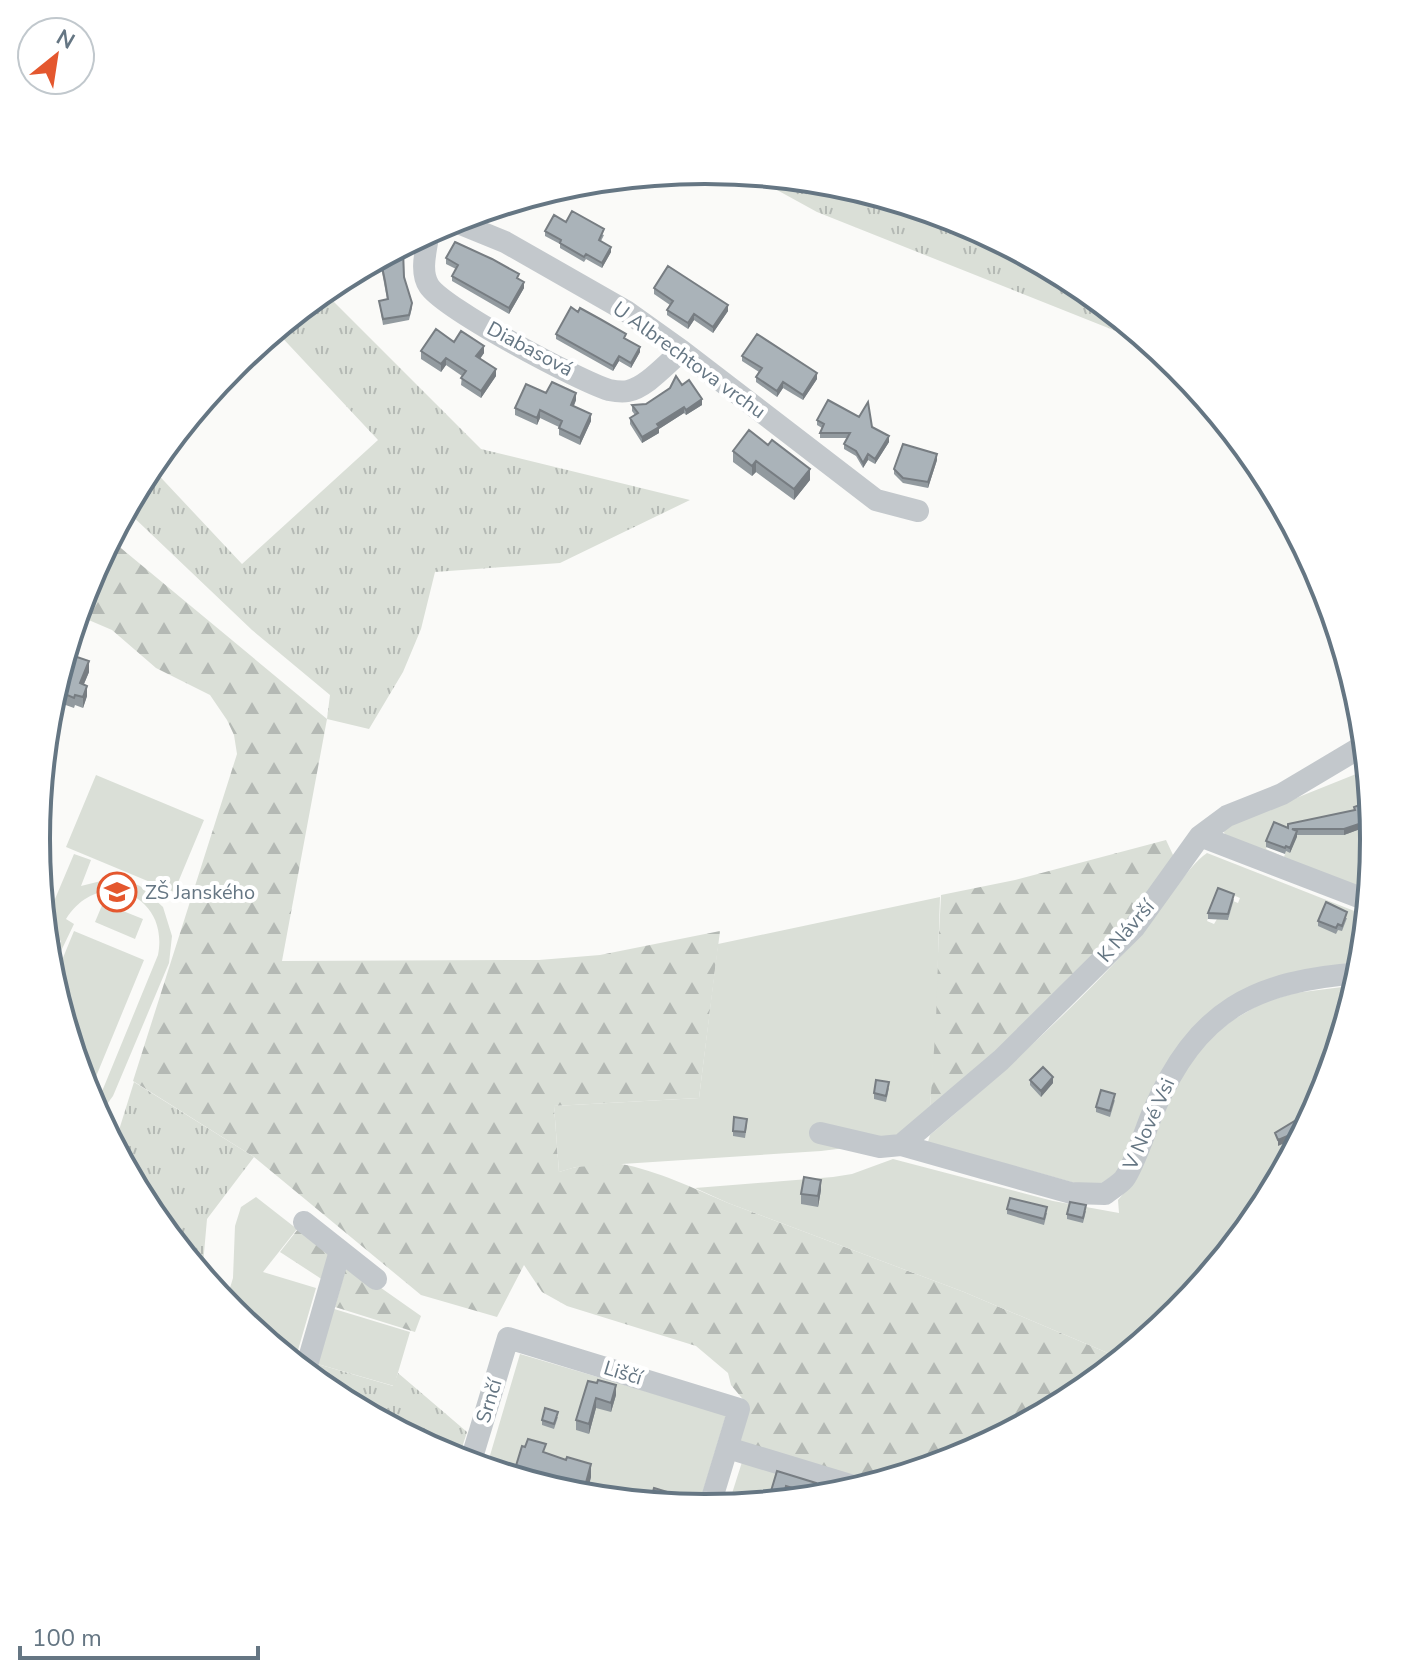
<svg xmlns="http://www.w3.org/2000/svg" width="1411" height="1678" viewBox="0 0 1411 1678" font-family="'Nunito Sans',sans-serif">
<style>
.grass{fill:url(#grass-tufts)}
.forest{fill:url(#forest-firs)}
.garden{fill:#dadfd7;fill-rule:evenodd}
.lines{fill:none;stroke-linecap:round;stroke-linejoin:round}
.minor{stroke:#c3c8cc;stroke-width:22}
.wall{fill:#929a9f}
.shaded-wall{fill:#777d82}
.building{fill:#aab3b9;stroke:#777d82;stroke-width:2}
.labels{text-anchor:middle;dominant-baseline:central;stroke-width:8;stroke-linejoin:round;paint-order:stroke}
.street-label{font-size:20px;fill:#657683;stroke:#fff}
.poi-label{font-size:20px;fill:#657683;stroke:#fff;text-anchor:start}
.rim{fill:none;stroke:#657683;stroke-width:4}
</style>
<defs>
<pattern id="grass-tufts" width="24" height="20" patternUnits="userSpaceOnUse" patternTransform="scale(2)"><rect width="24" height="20" fill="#dadfd7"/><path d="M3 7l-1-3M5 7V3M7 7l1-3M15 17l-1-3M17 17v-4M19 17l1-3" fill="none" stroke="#b4b9b4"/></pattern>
<pattern id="forest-firs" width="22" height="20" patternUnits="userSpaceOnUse" patternTransform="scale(2)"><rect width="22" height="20" fill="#dadfd7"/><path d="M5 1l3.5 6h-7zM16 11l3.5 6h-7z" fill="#b4b9b4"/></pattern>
</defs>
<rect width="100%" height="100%" fill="#fafaf8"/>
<path class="grass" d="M746,173L837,182L962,221L1078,283L1156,347L817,212Z
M323,291L481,449L690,500L560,563L435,572L421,629L403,672L369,729L327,719L330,695L252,630L126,510L150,466L242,564L378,440L275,330Z
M134,1082L254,1157L207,1219L202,1276L149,1211L114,1146Z
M314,1363L393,1386L398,1373L467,1432L458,1460L333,1395L310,1377Z"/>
<path class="forest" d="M110,539L327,719L282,961L539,960L600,955L720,931L699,1098L554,1106L559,1172C577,1166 602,1161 621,1164C656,1170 695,1189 728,1203L964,1292L1122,1359L1077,1396L961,1458L874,1484L739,1442L746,1403L731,1385L728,1373L696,1346L567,1306L542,1292L524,1265L497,1317L421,1295L254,1157L133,1081L237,754L234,735L227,720L210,695L156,668L112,630L77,615L87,582Z
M1166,840L1174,857L1126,922L995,1052L930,1108L941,895L1015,880Z
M298,1229L327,1250L330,1261L323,1280L280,1252Z
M347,1264L421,1316L415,1332L335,1307Z"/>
<path class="garden" d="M1366,751L1369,774L1363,777L1368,788L1370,787L1375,839L1369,900L1226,839L1224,832L1226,826L1361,772L1355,756ZM1274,828L1291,853L1286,851L1284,857L1266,849Z
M96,775L204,820L174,892L66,847Z
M1207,853L1367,916L1363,964L1223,1006L1120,1170L1101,1184L1089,1187L928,1142L930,1135C1003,1073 1073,1009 1138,938C1157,917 1186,867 1207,853ZM1228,893L1240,898L1238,903L1233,901L1228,920L1217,919L1214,924L1207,921L1218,894Z
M74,854L91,860L81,886L109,879L125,880L140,886L163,907L172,936L169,963L113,1096L98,1116L92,1105L103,1089L158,955C170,894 99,866 66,919L74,924L50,974L49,970L61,941L58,939L48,963L44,925Z
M940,897L936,1021L930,1108L902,1141L821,1151L576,1167L559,1172L554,1106L699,1098L718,944Z
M103,903L143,919L135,939L95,922Z
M74,931L144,960L95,1079L80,1072L53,982Z
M1358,985L1350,993L1353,999L1324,1096L1316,1110L1311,1102L1301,1107L1308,1125L1262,1211L1179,1313L1122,1359L964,1292L728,1203L695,1188L833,1177L852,1174L893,1159L1053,1201L1119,1213L1118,1200L1129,1187L1188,1054L1233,1020L1262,1003L1295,993Z
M256,1197L297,1229L263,1272L316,1288L294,1364L225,1304L233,1278L235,1226L241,1207Z
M331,1308L410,1332L394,1386L314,1363Z
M520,1354L726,1415L698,1508L586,1497L591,1477L561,1491L541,1485L547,1467L516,1478L486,1469Z
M742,1462L845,1493L785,1501L786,1497L790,1498L794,1487L772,1502L728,1506Z"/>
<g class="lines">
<path class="minor" d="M451,220L505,242L626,311L682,351L876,500L918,511
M429,231C427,247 419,271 429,286C444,309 579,381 609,390C614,391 623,392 628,391C647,387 667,363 682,351
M1200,836L1369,901
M820,1133L880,1147L901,1145L1071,1193L1105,1194C1111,1189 1119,1185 1124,1179C1134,1166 1146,1128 1153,1112C1197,1010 1253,981 1361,973
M901,1145L1001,1060L1134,928L1200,836L1227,816L1282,794L1366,744
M304,1222L376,1279
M305,1372L340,1251
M728,1448L860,1488
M470,1464L508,1338L739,1409L709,1508"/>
</g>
<path class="wall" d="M506,203L500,215L492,211L488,220L482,211Z
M566,222L604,235L601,241L611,252L602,268L586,259L584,262L560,248V244L545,236V231Z
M400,247L404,277L412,308L409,320L383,325L379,301L387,299L381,267L372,269L371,262Z
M446,258L519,279L524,288L509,314L452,281V276L456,269L446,264Z
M654,288L728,311L713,333L694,320L688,329L667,315V310L670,305L654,294Z
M556,334L626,339L640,352L631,368L619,361L613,371L556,339Z
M454,342L484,353L480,359L496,376L481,398L461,385L462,376L446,365L441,372L421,359V351Z
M742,356L817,379L803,400L783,388L777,397L756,382V377L759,372L742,361Z
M682,385L702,405L686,415L684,413L659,429V433L642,443L630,424V418L635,415L632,411V405L646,404Z
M546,393L576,400L574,406L591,421L580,445L559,435V427L540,418L537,425L515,415V408Z
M817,420L872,427L889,442L875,464L868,460L863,468L856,456L844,449V444L847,438H820V433L822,428L817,425Z
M174,436V451L164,460L159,455Z
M733,451L810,480L794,500L756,472L752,476L733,462Z
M937,460L928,488L903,483L894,474V469Z
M64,658L89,672L84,684L87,696L83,708L75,705L74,708L60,703V696L53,693Z
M1354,807L1371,825L1344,835H1297L1290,853L1286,851L1285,854L1266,847V841L1288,828L1354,811Z
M1234,899L1228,920L1208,919V913Z
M1347,918L1342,931L1338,930L1336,934L1318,926V921Z
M1360,978L1353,999L1350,993V982Z
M1030,1080L1053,1083L1041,1097L1030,1085Z
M889,1088L886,1102L874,1099V1093Z
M1115,1100L1110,1117L1096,1112V1107Z
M747,1124L745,1138L733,1136V1131Z
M821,1190L818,1207L801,1204V1194Z
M1007,1209L1047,1213L1044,1225L1007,1214Z
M1086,1211L1083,1223L1067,1219V1214Z
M597,1383L616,1395L611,1412L596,1408L589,1434L576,1430V1420Z
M558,1417L554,1429L542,1425V1420Z
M546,1453L566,1460L591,1477L586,1497L574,1496L515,1477V1469Z
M777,1471L816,1494L815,1498L796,1500L786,1497L785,1501L771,1502V1491Z"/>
<path class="shaded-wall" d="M611,247V252L602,268V263Z
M524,282V288L509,314V308Z
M728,305V311L713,333V327Z
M694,314V320L688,329V323Z
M484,346V353L476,364V356Z
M640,347V352L631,368V363Z
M619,356V361L613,371V366Z
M446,358V365L441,372V364Z
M496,369V376L481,398V391Z
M817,373V379L803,400V395Z
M783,382V388L777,397V391Z
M576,393V400L571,412V405Z
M702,399V405L686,415V410Z
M684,407V413L659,429V433L642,443V437L657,424Z
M540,410V418L537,425V418Z
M591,414V421L580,445V438Z
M174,436V451L164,460V449Z
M889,436V442L875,464V459Z
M868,454V460L863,468V463Z
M937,454V460L928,488V482Z
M756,461V472L752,476V466Z
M810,469V480L794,500V489Z
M89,661V672L80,693V683Z
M87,686V696L83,708V697Z
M1371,820V825L1344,835V829Z
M1297,831V837L1290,853V848Z
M44,838V854L39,868L38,855Z
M1053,1077V1083L1041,1097V1091Z
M1307,1128L1303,1135L1278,1146V1140Z
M821,1180V1190L818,1207V1196Z
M616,1385V1395L611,1412V1403Z
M596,1398V1408L589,1434V1424Z
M591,1464V1477L586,1497L584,1496V1490Z
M816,1483V1494L815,1498H813Z"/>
<path class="building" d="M572,211L604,229L599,240L611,247L602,263L586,254L584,257L560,243L561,240L545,231L554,215L566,222Z
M455,242L492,259L519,274L517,278L524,282L509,308L452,276L458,265L446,258Z
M400,247L403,250L404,277L412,303L409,315L383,319L379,301L388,299L385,281L381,262L372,264V262Z
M668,266L728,305L713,327L694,314L688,323L667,310L673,301L654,288Z
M571,307L578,312L580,308L600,319L626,334L624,338L640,347L631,363L619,356L613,366L556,334Z
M436,329L454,342L461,331L484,346L476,356L496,369L481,391L461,378L466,371L446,358L441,364L421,351Z
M757,334L817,373L803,395L783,382L777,391L756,377L762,368L742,356Z
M676,376L682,385L689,380L702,399L686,410L684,407L657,424L659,427L642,437L630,418L638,413L632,405L646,404L670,388Z
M552,382L576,393L571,405L591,414L580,438L559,428L562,421L540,410L537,418L515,408L526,384L546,393Z
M828,400L859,417L868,402L872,427L889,436L875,459L868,454L863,463L856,451L844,444L850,433H820L824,424L817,420Z
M749,430L768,445L772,440L810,469L794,489L756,461L752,466L733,451Z
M903,444L937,454L928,482L903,478L894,469Z
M74,656L89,661L80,683L87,686L83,697L75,695L74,698L60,692L62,686L56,684L64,658L72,661Z
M1365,803L1371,820L1344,829H1292L1297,831L1290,848L1286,846L1285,848L1266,841L1274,822L1288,828V824L1355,810L1354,807Z
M36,834L44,838L38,855L36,839Z
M1218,888L1234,894L1228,914L1208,913Z
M1326,902L1347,912L1342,926L1338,924L1336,928L1318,921Z
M1360,978L1355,993L1350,982Z
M1043,1067L1053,1077L1041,1091L1030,1080Z
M876,1080L889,1082L886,1096L874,1093Z
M1101,1090L1115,1094L1110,1111L1096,1107Z
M1320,1103L1307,1128L1278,1140L1275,1133L1306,1114L1304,1110Z
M734,1117L747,1119L745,1132L733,1131Z
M804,1177L821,1180L818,1196L801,1194Z
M1010,1198L1047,1207L1044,1219L1007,1209Z
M1070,1202L1086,1205L1083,1218L1067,1214Z
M598,1380L616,1385L611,1403L596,1398L589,1424L576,1420L588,1381L597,1383Z
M545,1408L558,1412L554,1424L542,1420Z
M528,1439L546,1444L543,1452L566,1460L567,1457L591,1464L584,1490L515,1469L522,1446L525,1447Z
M777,1471L816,1483L813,1494L786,1486L784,1495L771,1491Z
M654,1488L667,1492L663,1504L650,1502Z"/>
<defs>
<symbol id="school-ring" viewBox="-11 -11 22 22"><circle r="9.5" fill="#fff" stroke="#e4572e" stroke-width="1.5"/><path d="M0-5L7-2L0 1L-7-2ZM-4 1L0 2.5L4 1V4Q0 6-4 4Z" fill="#e4572e"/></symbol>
</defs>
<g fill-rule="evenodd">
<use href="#school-ring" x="95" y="870" width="44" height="44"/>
</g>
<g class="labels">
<g class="street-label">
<text transform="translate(530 349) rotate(28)">Diabasová</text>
<text transform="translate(689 360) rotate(36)">U Albrechtova vrchu</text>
<text transform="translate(1126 931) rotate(-49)">K Návrší</text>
<text transform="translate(1149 1124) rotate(-66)">V Nové Vsi</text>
<text transform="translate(623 1373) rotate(17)">Liščí</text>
<text transform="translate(489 1401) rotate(-73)">Srnčí</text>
</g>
<g class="poi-label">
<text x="145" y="892">ZŠ Janského</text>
</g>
</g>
<path d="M0 0H1411V1678H0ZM50 839a655 655 0 1 1 1310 0a655 655 0 1 1-1310 0Z" fill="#fff" fill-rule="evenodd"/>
<path class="rim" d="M50 839a655 655 0 1 1 1310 0a655 655 0 1 1-1310 0Z"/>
<g transform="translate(56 56) rotate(30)"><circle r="38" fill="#ffffff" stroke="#c1c8cd" stroke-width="2"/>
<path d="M0-6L14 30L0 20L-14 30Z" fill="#e4572e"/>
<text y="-12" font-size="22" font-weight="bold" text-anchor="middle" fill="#657683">N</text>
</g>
<path d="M20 1646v12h238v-12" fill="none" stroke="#657683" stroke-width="4"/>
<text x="32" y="1646" font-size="24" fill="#657683" stroke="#ffffff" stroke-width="6" paint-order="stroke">100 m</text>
</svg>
